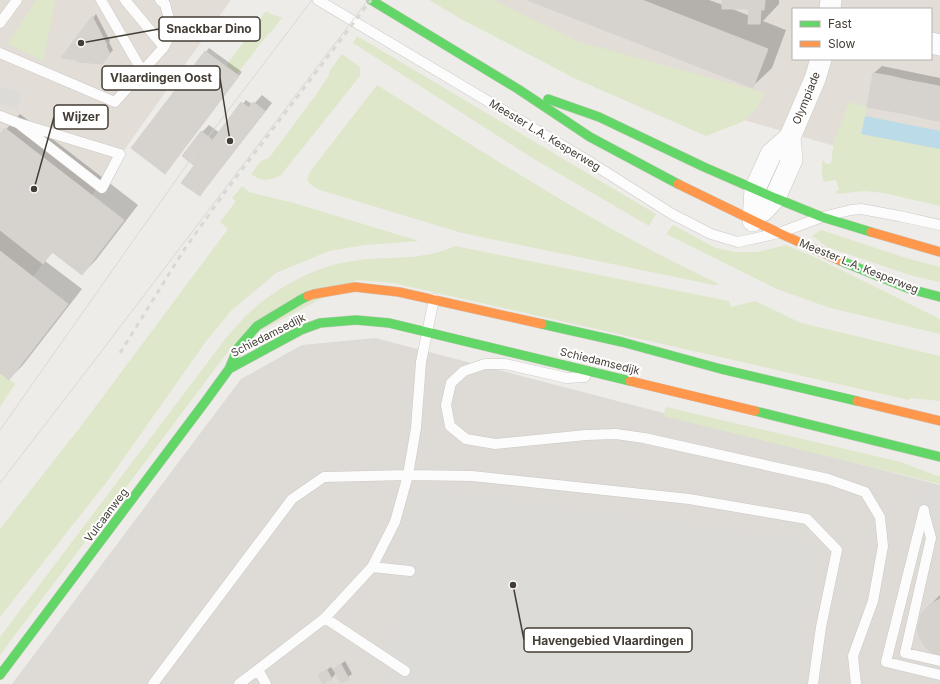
<svg xmlns="http://www.w3.org/2000/svg" width="940" height="684" viewBox="0 0 940 684" font-family="Inter,sans-serif">
<style>
.residential{fill:#e2ddd6;fill-rule:evenodd}
.industrial{fill:#dedbd6}
.green{fill:#dee7ca}
.parking{fill:#dddbd8}
.water{fill:#bcdbe9}
.shadow{fill:#0003;fill-rule:evenodd}
.building{fill:#d6d3cf;stroke:#d6d3ce}
.lines{fill:none;stroke-linecap:round;stroke-linejoin:round}
.lane-casing{stroke:#cbc8c4;stroke-width:11}
.street-casing{stroke:#cbc8c4;stroke-width:22}
.fast-casing{stroke:#ccc8c0;stroke-width:10}
.slow-casing{stroke:#ccc8c0;stroke-width:10}
.lane{stroke:#fcfcfc;stroke-width:10}
.street{stroke:#fcfcfc;stroke-width:21}
.fast{stroke:#63d668;stroke-width:9}
.slow{stroke:#ff974d;stroke-width:9}
.tram{stroke:#d8d8d7;stroke-width:1}
.rail{stroke:#d8d8d7;stroke-width:3;stroke-dasharray:5 5;stroke-linecap:butt}
.labels{text-anchor:middle;dominant-baseline:central;stroke-width:4;stroke-linejoin:round;paint-order:stroke}
.street-label{font-size:11px;fill:#433d35;stroke:#fff}
.leader{fill:none;stroke:#433d35;stroke-width:1.5}
.callout-dot{fill:#433d35;stroke:#fff;stroke-width:1.5}
.callout{fill:#fff;stroke:#433d35;stroke-width:1.5}
.callout-label{font-size:12px;text-anchor:middle;font-weight:bold;fill:#433d35}
</style>
<rect width="100%" height="100%" fill="#eeece8"/>
<path class="residential" d="M0,0H231L73,222L0,322Z
M463,0H940V169L866,155L649,93ZM793,9H931V59H793Z"/>
<path class="industrial" d="M375,338L940,485V684H12L241,379L302,345Z"/>
<path class="green" d="M36,0H57L55,3L43,61L8,44Z
M429,0H493L579,42L765,93L756,109L742,122L706,136L576,79L461,19Z
M266,11C271,15 276,15 282,18L270,33H269L237,74L226,66Z
M357,36L656,214L649,226L529,156L353,43Z
M342,54L360,67V76L281,175C268,181 263,182 251,174L261,161L269,158L315,96L329,75L330,70Z
M377,85C489,156 599,228 719,284L714,285L462,233L320,190C308,184 304,181 312,169Z
M849,102L867,107L862,134L940,149V206L884,193L864,191L837,194L836,191L839,190L836,180L824,182L822,175V160L827,164L831,163L834,141Z
M242,186L249,192L294,203L419,241L365,245L329,251L276,273L232,310L207,340L109,479L0,617V529L81,426L228,229L220,222L236,201L232,198Z
M673,225L716,248L735,252H758L786,245L821,260L940,319V334L830,308L777,289L666,234Z
M821,230L906,258L940,267V282L913,276L827,247L812,236Z
M455,246L729,301L731,307L755,301L801,323L940,356V401L910,398L909,400L393,283L357,280L233,345L0,655V637L226,338C234,329 242,319 251,311C280,285 320,264 359,260C393,256 422,261 455,246Z
M0,373L15,384L0,407Z
M666,407L901,462L940,477V484L663,416Z"/>
<path class="parking" d="M0,86L22,94L16,109L0,103Z
M925,484L940,487V524L915,518Z
M412,488L814,544L794,684H395L390,677Z"/>
<path class="water" d="M865,116L940,131V149L861,134Z"/>
<path class="shadow" d="M530,0H709L723,5V0H779V4L763,21L786,30L772,68L753,86ZM730,8H750V16Z
M96,14L110,41L109,42L113,50L105,59H78L62,57Z
M209,48L242,72L165,173L133,148Z
M882,66L940,78V120L874,73Z
M262,95L272,103L203,191L183,182L195,165L202,132L209,125L220,133L246,100L253,105Z
M20,114L138,205L96,260L82,274L53,252L45,261L82,289L23,365L9,379L0,372V136Z
M940,595V656L918,626L931,604Z
M345,661L352,674L341,682L336,673L332,678L323,683L319,675L331,667L333,670Z"/>
<path class="building" d="M527,0H642L768,49L753,88Z
M722,0H765L764,10H761L760,24H748L749,9H722Z
M92,16L107,45L106,46L110,54L102,64L77,62V60L61,58Z
M205,51L239,76L165,174L131,148Z
M873,73L891,76L884,110L867,107Z
M891,76L907,80L900,113L884,110Z
M907,80L923,83L916,116L900,113Z
M923,83L939,86L932,120L916,116Z
M939,86L940,87V121L932,120Z
M241,102L260,116L233,152L222,144L202,170V171L194,181L205,189L200,196L181,183Z
M253,102L265,111L205,189L194,180L201,171L182,156L201,131L220,146Z
M5,128L124,220L82,275L52,252L43,264L0,230V134Z
M0,251L68,304L9,380L0,373Z
M940,599V657L932,653L924,646L919,636L917,626H919L921,614L930,604Z
M341,664L349,679L341,683L333,669Z
M327,670L332,679L323,684L318,675Z"/>
<g class="lines">
<defs>
<path id="lane" d="M101,0L142,71
M125,0L164,47
M318,0L585,159L672,214L711,234L738,242L779,233L822,217L851,210L861,209L899,216L940,225
M0,23L17,0
M0,53L115,102L164,47L172,30L165,4L160,0
M0,116L18,123L120,154L102,188L18,123
M585,377L567,378L505,364H485L464,371L451,383L446,405L450,426L466,439L495,444L586,435L616,434L644,438L828,479L865,492L880,517L883,546L873,601L853,656L856,684
M924,510L886,662L940,675
M924,512L931,538L905,653L940,661
M372,567L410,571
M325,618L405,671
M258,670L266,684
M153,684L292,499L324,477L408,475L472,476L689,499L807,519L837,550L821,627L813,684
M239,684L325,618L372,567L395,522L408,475L416,428L421,362L434,299"/>
<path id="street" d="M830,9L831,0
M931,43L940,45
M763,211L775,198L792,160L790,137
M753,221L755,189L771,154L790,137L815,79L821,59"/>
<path id="fast" d="M371,0L518,89L590,137L678,184
M548,99L599,117L704,167L775,198L822,217L871,232
M841,261L910,289L940,297
M542,324L622,342L721,369L857,401
M229,369L301,330L320,323L356,320L389,323L630,381
M755,411L940,457
M0,675L205,402L229,369L238,348L257,326L300,300L308,296"/>
<path id="slow" d="M678,184L779,233L841,261
M871,232L940,252
M308,296L314,294L355,287L399,292L542,324
M630,381L755,411
M857,401L940,421"/>
</defs>
<use href="#lane" class="lane-casing"/>
<use href="#street" class="street-casing"/>
<use href="#fast" class="fast-casing"/>
<use href="#slow" class="slow-casing"/>
<use href="#lane" class="lane"/>
<use href="#street" class="street"/>
<use href="#fast" class="fast"/>
<use href="#slow" class="slow"/>
<path class="tram" d="M0,430L183,170L312,0
M0,483L101,352L368,0"/>
<path class="rail" d="M120,353L184,250L225,192L371,0"/>
</g>
<g class="labels">
<g class="street-label">
<text transform="translate(806 98) rotate(-68)">Olympiade</text>
<text transform="translate(545 135) rotate(31)">Meester L.A. Kesperweg</text>
<text transform="translate(859 266) rotate(22)">Meester L.A. Kesperweg</text>
<text transform="translate(268 335) rotate(-27)">Schiedamsedijk</text>
<text transform="translate(600 361) rotate(14)">Schiedamsedijk</text>
<text transform="translate(106 515) rotate(-53)">Vulcaanweg</text>
</g>
</g>
<path class="leader" d="M81 43L159 29M230 141L220 78M34 189L54 117M513 585L524 640"/>
<g class="callout-dot">
<circle cx="81" cy="43" r="4"/>
<circle cx="230" cy="141" r="4"/>
<circle cx="34" cy="189" r="4"/>
<circle cx="513" cy="585" r="4"/>
</g>
<g class="callout">
<rect x="159" y="17" width="101" height="24" rx="4"/>
<rect x="102" y="66" width="118" height="24" rx="4"/>
<rect x="54" y="105" width="54" height="24" rx="4"/>
<rect x="524" y="628" width="168" height="24" rx="4"/>
</g>
<g class="callout-label">
<text x="209" y="33">Snackbar Dino</text>
<text x="161" y="82">Vlaardingen Oost</text>
<text x="81" y="121">Wijzer</text>
<text x="608" y="645">Havengebied Vlaardingen</text>
</g>
<rect x="792" y="8" width="140" height="52" fill="#ffffff" stroke="#b4b1ae"/>
<rect x="800" y="21" width="20" height="6" fill="#63d668" stroke="#b4b1ae"/>
<text x="828" y="28" font-size="12" fill="#433d35">Fast</text>
<rect x="800" y="41" width="20" height="6" fill="#ff974d" stroke="#b4b1ae"/>
<text x="828" y="48" font-size="12" fill="#433d35">Slow</text>
</svg>
